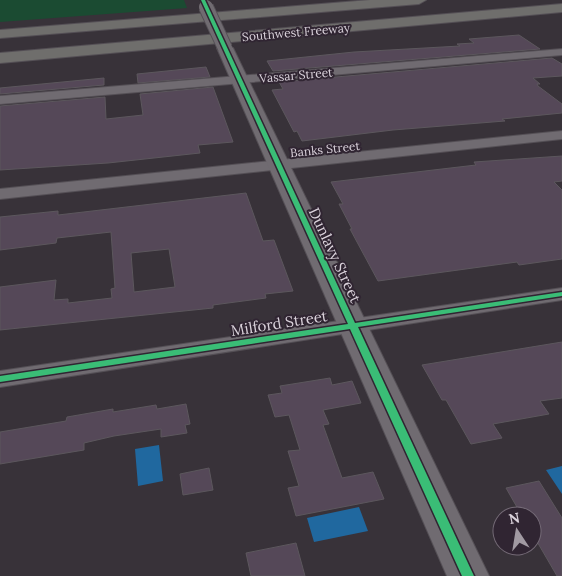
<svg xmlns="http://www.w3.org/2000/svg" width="562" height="576" viewBox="0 0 562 576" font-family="Lora,serif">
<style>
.green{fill:#1b4b32}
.water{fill:#20689f}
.building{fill:#554858;stroke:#5c575d;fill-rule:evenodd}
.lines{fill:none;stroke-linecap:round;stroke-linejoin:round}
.street-casing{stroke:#544f55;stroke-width:2}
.secondary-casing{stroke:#544f55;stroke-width:2}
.highway-casing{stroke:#544f55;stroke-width:2}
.street{fill:#706b71;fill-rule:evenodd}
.secondary{fill:#706b71;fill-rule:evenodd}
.highway{fill:#6f6e6c;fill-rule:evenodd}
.secondary-bridge-casing{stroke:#544f55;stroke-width:16;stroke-linecap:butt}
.secondary-bridge{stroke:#706b71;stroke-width:14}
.cycleway-casing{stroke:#302532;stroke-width:3}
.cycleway{fill:#3abd76;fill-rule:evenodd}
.labels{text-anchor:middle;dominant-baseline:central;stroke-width:4;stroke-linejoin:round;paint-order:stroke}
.far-street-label{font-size:12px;fill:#dad2db;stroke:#302532}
.street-label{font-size:15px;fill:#dad2db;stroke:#302532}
</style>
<rect width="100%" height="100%" fill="#383239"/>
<path class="green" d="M0,0H184L187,8L0,22Z"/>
<path class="water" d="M159,445L163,481L138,486L135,449Z
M562,466V494L546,470Z
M359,507L368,531L314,542L307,518Z"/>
<path class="building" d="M519,35L540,49L273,71L267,61L354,52L460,46L457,44L474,43L469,39Z
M552,58L562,64V76L533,78L540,84H537L538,86L562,104V113L502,119L505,121L393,130L302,141L297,131L294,132L272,90L283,89L279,82Z
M206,67L210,77L138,83L137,74Z
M104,78V85L0,94V88Z
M213,87L233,142L198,145L200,153L108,163L0,170V106L105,97L106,119L143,115L140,94Z
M562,156V181L554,182L562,190V259L519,265L517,262L378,281L350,229H352L339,204H343L331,182L476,165L474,162Z
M246,193L263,241L274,240L293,291L265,294L266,298L213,305V308L0,330V287L56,280L54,300L68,299V303L112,298L111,289L115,288L111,232L57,238L56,243L0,250V217L58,211V215ZM169,249L175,287L134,292L131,253Z
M562,342V398L540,401L549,414L493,424L502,438L471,444L446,400H442L422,365Z
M330,378L332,385L352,381L361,403L323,410L329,424L323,425L342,478L373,472L384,499L296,516L288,488L299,486L288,451L300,450L289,415L275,417L268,395L282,393L280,386Z
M186,404L190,424L185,425L187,433L161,437V429L114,436L84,443V450L0,464V432L66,421L67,417L113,409V412L156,405L157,409Z
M209,468L213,490L183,495L180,474Z
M539,481L562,518V576H557L532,533V516H522L506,488Z
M296,543L305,576H251L246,553Z"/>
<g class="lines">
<defs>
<path id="street" d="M562,49V55L0,104V96Z
M562,131V139L0,199V189Z
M562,288V300L0,387V371Z"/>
<path id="secondary" d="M225,43L233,48L489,576H447L217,48Z"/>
<path id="highway" d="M370,0H426L419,4L0,38V30Z
M562,4V12L0,63V53Z"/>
</defs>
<use href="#street" class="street-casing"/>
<use href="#secondary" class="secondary-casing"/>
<use href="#highway" class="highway-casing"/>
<use href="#street" class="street"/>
<use href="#secondary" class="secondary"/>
<use href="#highway" class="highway"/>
<defs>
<path id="secondary-bridge" d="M206,7L225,48"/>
</defs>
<use href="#secondary-bridge" class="secondary-bridge-casing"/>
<use href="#secondary-bridge" class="secondary-bridge"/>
<defs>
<path id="cycleway" d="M201,0H205L355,323L562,292V296L358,327L474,576H462L350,329L0,382V376L348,324Z"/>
</defs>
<use href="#cycleway" class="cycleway-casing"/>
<use href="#cycleway" class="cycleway"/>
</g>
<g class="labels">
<g class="far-street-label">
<text transform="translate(296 32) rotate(-5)">Southwest Freeway</text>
<text transform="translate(296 75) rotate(-5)">Vassar Street</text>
<text transform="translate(325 149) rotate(-6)">Banks Street</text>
</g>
<g class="street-label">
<text transform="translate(335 255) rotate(65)">Dunlavy Street</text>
<text transform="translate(279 323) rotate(-9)">Milford Street</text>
</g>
</g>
<g transform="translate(517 531) rotate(348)"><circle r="24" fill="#302532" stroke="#746a76"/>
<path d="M0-4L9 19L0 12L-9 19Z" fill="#a19aa2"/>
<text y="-8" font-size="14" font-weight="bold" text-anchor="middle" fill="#dad2db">N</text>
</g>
</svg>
